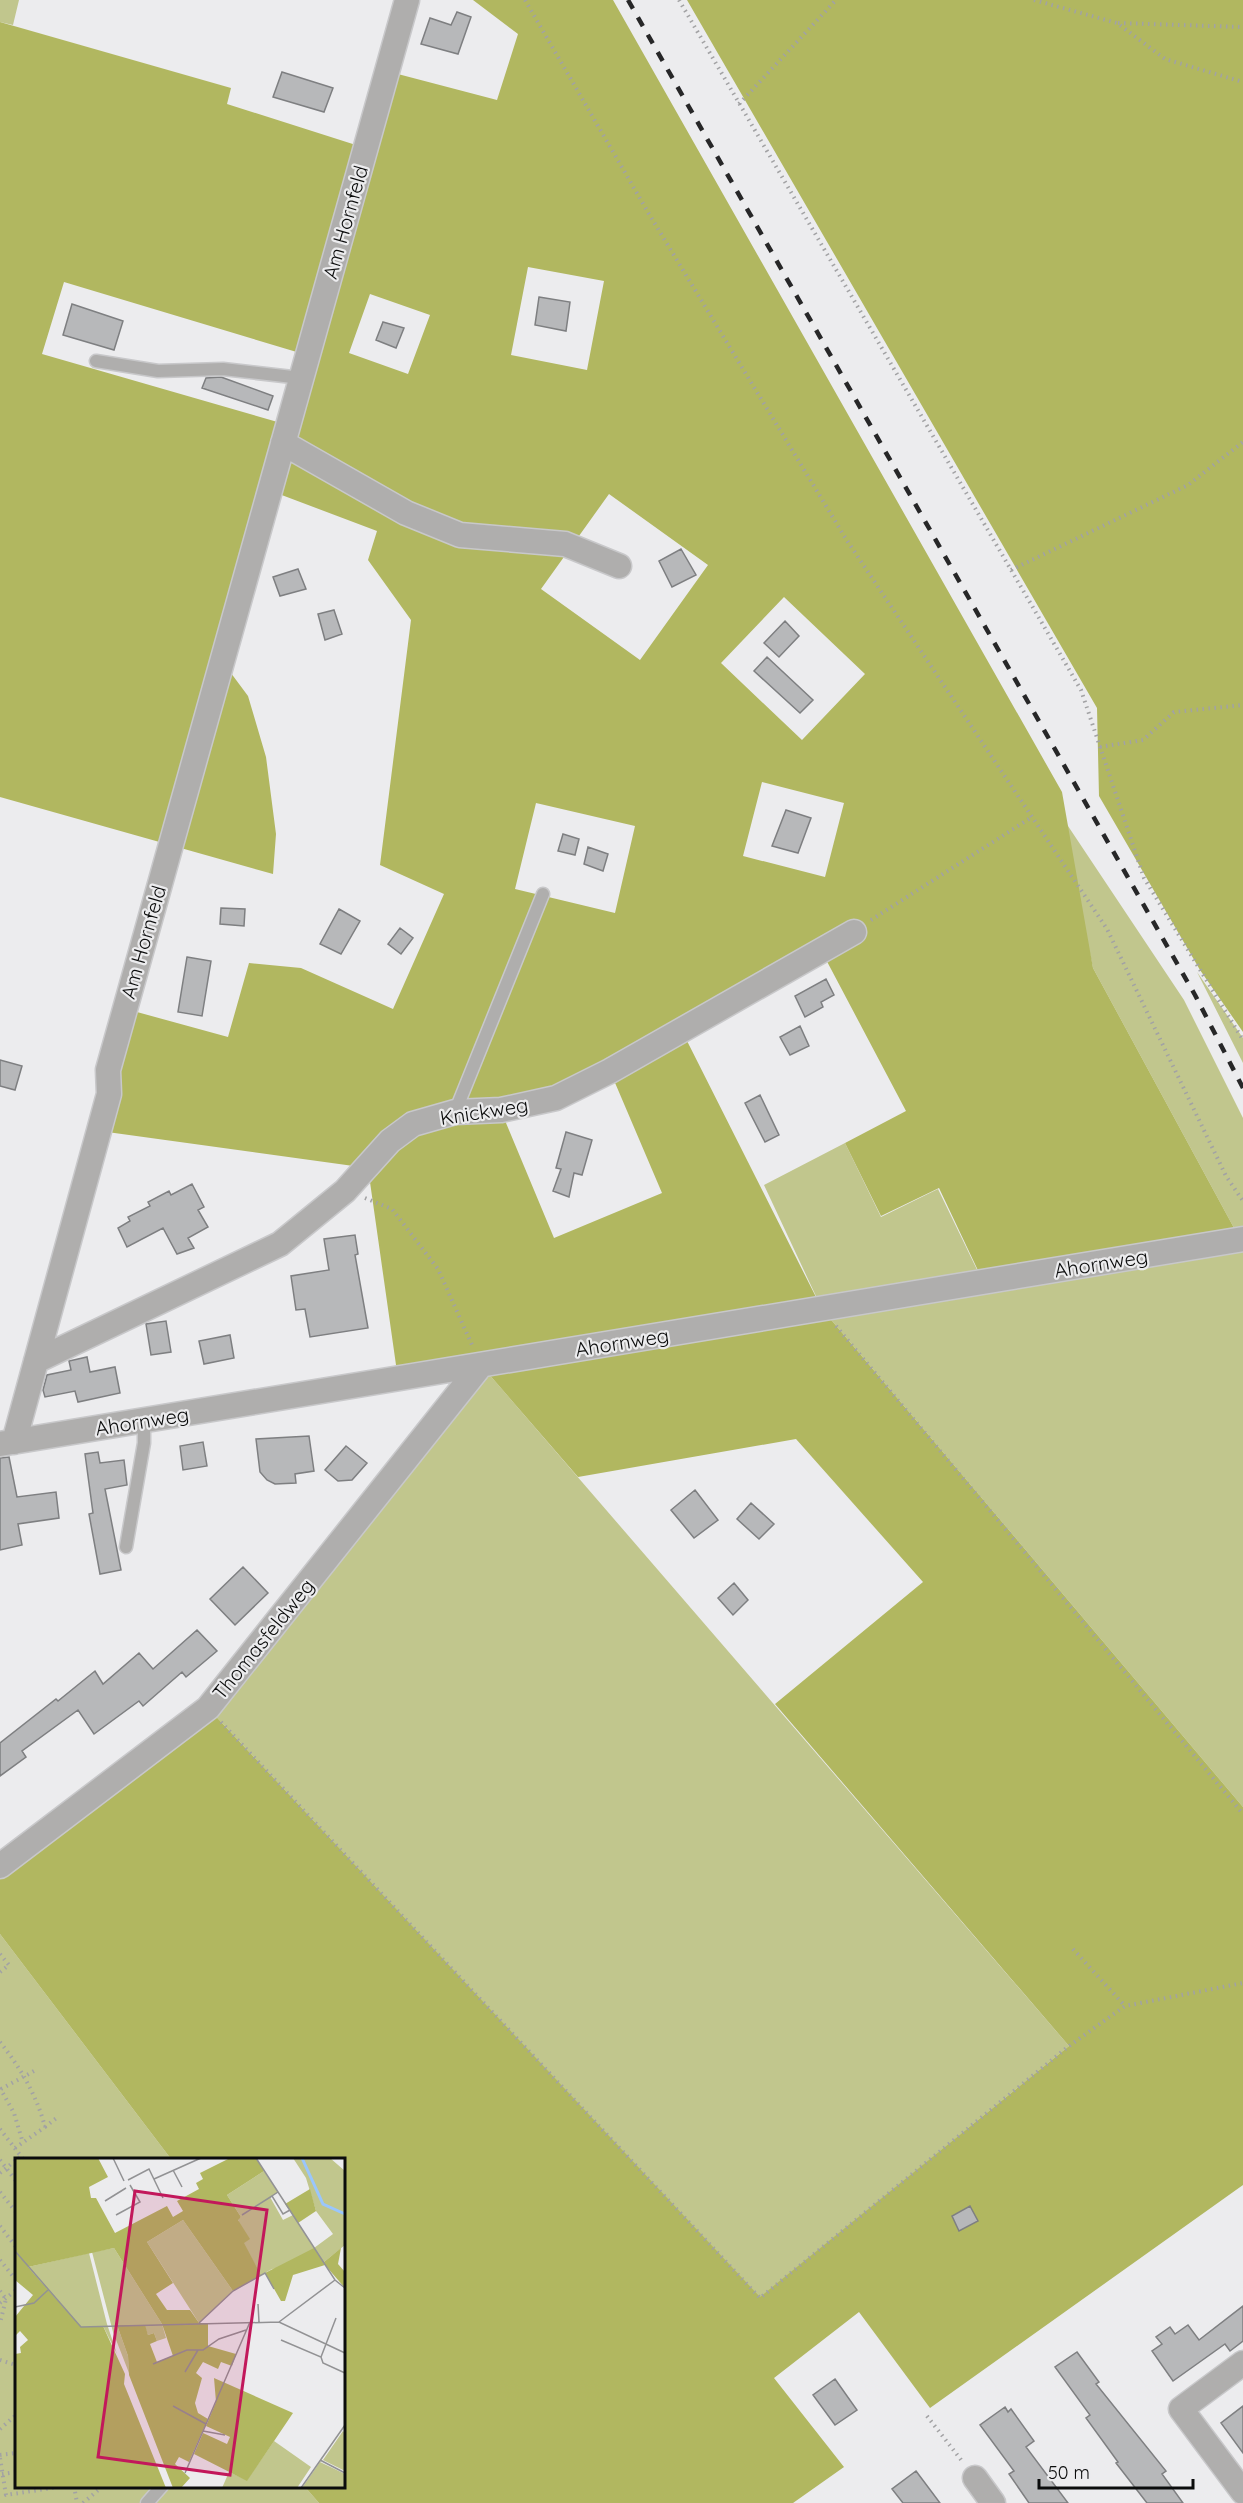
<svg xmlns="http://www.w3.org/2000/svg" width="1243" height="2503" viewBox="0 0 1243 2503" font-family="Quicksand,sans-serif">
<style>
.green{fill:#c1c68d}
.forest{fill:#b1b760;fill-rule:evenodd}
.building{fill:#b7b8ba;stroke:#7e7f81;stroke-width:1.5}
.lines{fill:none;stroke-linecap:round;stroke-linejoin:round}
.lane-casing{stroke:#c8c8ca;stroke-width:15}
.street-casing{stroke:#c8c8ca;stroke-width:27}
.path{stroke:#a2a2a4;stroke-width:4;stroke-dasharray:1.5 4.5;stroke-linecap:butt}
.lane{stroke:#afaead;stroke-width:12}
.street{stroke:#afaead;stroke-width:24}
.rail{stroke:#272728;stroke-width:4.5;stroke-dasharray:10 10;stroke-linecap:butt}
.labels{text-anchor:middle;dominant-baseline:central;stroke-width:4.5;stroke-linejoin:round;paint-order:stroke}
.street-label{font-size:20px;fill:#0b0c0c;stroke:#ececee}
.inset-river{fill:none;stroke:#9ac6fc;stroke-width:3}
.inset-road{fill:none;stroke:#929294;stroke-width:1.5}
.view{fill:#c2185b;fill-opacity:0.15;stroke:#c2185b;stroke-width:3}
.inset-edge{fill:none;stroke:#0b0c0c;stroke-width:3}
</style>
<rect width="100%" height="100%" fill="#ececee"/>
<path class="green" d="M0,0H19L13,25L0,22Z
M1060,814L1184,1000L1243,1118V1807L822,1309L764,1185L845,1143L881,1217L938,1189L983,1282L1240,1239L1093,968Z
M1197,972L1243,1038V1063Z
M481,1365L1069,2046L760,2298L208,1708Z
M0,1934L171,2159L16,2160V2486L305,2487L319,2503H0Z"/>
<path class="forest" d="M473,0H613L1062,792L1093,968L1240,1239L983,1281L939,1188L881,1216L845,1143L906,1111L822,952L681,1029L822,1309L1243,1807V2185L930,2408L859,2312L774,2378L844,2467L793,2503H319L305,2487L344,2486V2160L171,2159L0,1934V1866L208,1708L760,2297L1069,2046L775,1704L923,1582L796,1439L578,1477L481,1365L398,1379L368,1168L100,1131L126,1009L228,1037L249,963L301,968L393,1009L444,894L380,865L411,620L368,560L377,531L279,494L394,73L497,100L518,34ZM528,267L604,281L587,370L511,355ZM370,294L430,315L408,374L349,353ZM609,494L708,565L640,660L541,589ZM784,597L865,674L802,740L721,663ZM762,782L844,803L825,877L743,856ZM536,803L635,826L615,913L515,889ZM610,1071L662,1193L554,1238L501,1111Z
M687,0H1243V1032L1200,970L1099,796L1097,708Z
M0,22L231,88L227,104L359,146L300,353L64,282L42,354L281,423L222,661L248,696L266,757L276,834L273,874L0,797Z"/>
<path class="building" d="M457,12L471,17L458,54L421,44L430,18L451,25Z
M282,72L333,88L324,112L273,97Z
M539,297L570,302L566,331L535,325Z
M72,304L123,321L114,350L63,335Z
M383,322L404,328L396,348L376,340Z
M221,377L273,396L268,410L202,388L206,378Z
M681,549L696,575L672,587L659,561Z
M298,569L306,589L280,596L273,577Z
M334,610L342,634L325,640L318,614Z
M785,621L799,636L779,657L764,643Z
M767,657L813,700L800,713L754,671Z
M786,810L811,818L798,853L772,846Z
M563,834L579,839L575,855L558,851Z
M588,847L608,854L603,871L584,864Z
M221,908L245,909L244,926L220,924Z
M339,909L360,921L341,954L320,944Z
M400,928L413,938L401,954L388,944Z
M187,957L211,961L202,1016L178,1012Z
M826,979L834,995L821,1002L823,1007L805,1017L795,996Z
M800,1026L809,1046L790,1055L780,1037Z
M0,1060L22,1066L15,1090L0,1086Z
M760,1095L779,1135L765,1142L745,1103Z
M566,1132L592,1140L582,1175L574,1173L569,1197L553,1191L561,1169L556,1168Z
M192,1184L204,1207L198,1210L208,1227L188,1238L194,1248L177,1254L163,1228L127,1247L118,1228L130,1221L128,1217L150,1206L148,1202L169,1191L171,1195Z
M355,1235L358,1254L355,1255L368,1328L310,1337L305,1309L296,1310L291,1276L329,1270L324,1239Z
M166,1321L171,1352L151,1355L146,1324Z
M230,1335L234,1358L204,1364L199,1341Z
M87,1357L90,1372L115,1367L120,1393L78,1402L75,1391L45,1397L43,1390L47,1375L71,1370L69,1361Z
M309,1436L314,1471L295,1474L296,1483L275,1484L267,1480L260,1472L256,1439Z
M203,1442L207,1466L183,1470L180,1446Z
M346,1446L367,1463L352,1480L338,1481L325,1470Z
M98,1452L100,1463L124,1460L127,1485L105,1489L121,1570L100,1574L89,1514L93,1513L85,1454Z
M9,1457L17,1497L56,1492L59,1518L18,1524L22,1545L0,1550V1458Z
M695,1490L718,1520L694,1538L671,1510Z
M751,1503L774,1524L759,1539L737,1519Z
M243,1567L268,1593L235,1625L210,1599Z
M734,1583L748,1600L733,1615L718,1598Z
M197,1630L217,1651L186,1677L182,1672L143,1706L139,1701L94,1734L78,1710L22,1751L26,1757L0,1776V1743L56,1699L58,1701L95,1671L103,1684L139,1653L153,1669Z
M970,2206L978,2221L959,2231L952,2216Z
M1243,2306V2341L1230,2351L1225,2344L1173,2381L1152,2351L1162,2344L1156,2337L1170,2327L1175,2334L1188,2325L1199,2340Z
M1077,2352L1099,2382L1096,2384L1166,2471L1162,2474L1183,2503H1147L1116,2463L1118,2462L1086,2418L1090,2415L1055,2367Z
M835,2379L857,2410L835,2425L813,2395Z
M1243,2406V2453L1221,2423Z
M1005,2407L1008,2412L1011,2409L1034,2441L1026,2447L1068,2503H1029L1009,2474L1014,2471L980,2425Z
M916,2471L940,2503H903L892,2489Z"/>
<g class="lines">
<defs>
<path id="lane" d="M96,361L158,371L223,369L301,378
M455,1112L543,894
M126,1547L144,1443V1421
M147,2503L162,2486"/>
<path id="street" d="M283,443L406,513L460,535L565,544L619,566
M36,1361L280,1244L345,1191L390,1141L413,1124L455,1112L501,1110L556,1098L610,1071L854,932
M14,1442L109,1094L108,1070L407,0
M0,1444L1243,1239
M0,1866L208,1708L481,1365
M1243,2363L1181,2409L1243,2492
M975,2478L993,2503"/>
</defs>
<use href="#lane" class="lane-casing"/>
<use href="#street" class="street-casing"/>
<path class="path" d="M525,0L649,214L846,539L1107,929L1226,1176L1243,1201
M679,0L1081,690L1144,878L1243,1040
M1034,0L1117,23L1165,59L1243,82
M1118,23L1243,27
M739,104L836,0
M1011,570L1188,485L1243,442
M1100,747L1143,740L1174,712L1243,705
M871,920L1032,817
M365,1198L392,1209L438,1269L472,1345
M836,1326L1243,1814
M221,1722L760,2298L1069,2046L1125,2006L1243,1983
M1073,1949L1125,2006
M0,1954L9,1965L0,1972
M0,2042C20,2067 37,2096 45,2127L15,2148
M0,2088L14,2113L23,2143
M1,2089L34,2071
M45,2127L59,2116
M0,2129L24,2160
M0,2160L16,2181
M0,2173L21,2156
M0,2192L16,2212
M0,2226L16,2247
M0,2260L16,2280
M0,2291L6,2299L0,2323
M0,2303L16,2290
M0,2360L16,2365
M927,2416L962,2461
M0,2429L16,2415
M0,2455L16,2453
M0,2458L6,2495L65,2486
M2,2474L16,2472
M74,2486L77,2503
M83,2503L103,2486"/>
<use href="#lane" class="lane"/>
<use href="#street" class="street"/>
<path class="rail" d="M628,0L1195,995L1243,1088"/>
</g>
<g class="labels">
<g class="street-label">
<text transform="translate(345 222) rotate(-74)">Am Hornfeld</text>
<text transform="translate(143 942) rotate(-74)">Am Hornfeld</text>
<text transform="translate(484 1111) rotate(-9)">Knickweg</text>
<text transform="translate(1101 1263) rotate(-9)">Ahornweg</text>
<text transform="translate(622 1342) rotate(-9)">Ahornweg</text>
<text transform="translate(142 1421) rotate(-9)">Ahornweg</text>
<text transform="translate(263 1639) rotate(-51)">Thomasfeldweg</text>
</g>
</g>
<g transform="translate(15 2158)">
<rect width="330" height="330" fill="#ececee"/>
<path d="M278,0H315L330,13V87L309,104L257,111L246,117L228,85L223,61L226,59L212,37L249,13L263,34L255,39L268,62L278,57L299,90L318,76L301,53L291,20ZM168,62L218,133L184,165L132,84ZM99,90L147,166L151,180L142,183L139,175L133,177L129,167H102L113,198L114,215L98,174L77,94ZM74,95L92,166L102,196L88,168L66,169L13,109ZM328,273L330,275V313L308,302ZM259,283L296,309L282,330H207L214,314L232,322ZM305,304L330,316V330H287Z" fill="#c1c68d"/>
<path d="M0,0H83L93,19L74,29L76,40H81L100,75L152,48L158,59L168,53L162,43L184,31L181,25L188,21L185,15L215,0H241L249,13L212,37L226,59L223,62L235,81L229,85L246,117L218,133L168,62L132,84L158,125L141,136L152,152H175L184,165H193V188L221,196L217,208L206,204L203,211L188,204L181,215L187,220L180,245L183,255L193,261L174,304L164,299L160,306L175,320L166,330H158L114,217L113,198L102,167H130L133,177L139,175L142,183L135,186L142,204L158,198L147,166L99,90L13,109L66,169L88,168L110,216L109,226L151,330H0V196L6,195L5,189L13,182L5,173L0,178V159L18,137L0,122ZM295,31L301,53L283,65L270,46ZM299,90L309,104L326,90L323,106L330,114V130L310,107L278,117L270,143H266L250,115ZM199,220L278,255L232,323L179,296L188,275L212,286L215,279L191,268L201,244Z" fill="#b1b760"/>
<path class="inset-river" d="M287,0L308,46L330,56"/>
<path class="inset-road" d="M98,0L109,23M241,0L320,122L330,130M158,12L167,29M139,21L186,0M113,22L134,11L148,40M263,34L257,38L268,56L275,52M90,43L111,30M101,57L125,44L115,27M227,57L257,38M0,93L66,169L264,164L330,195M243,146L244,164M0,149L19,145L33,132M264,164L320,122M184,165L218,133L250,115L259,131M266,182L306,199L308,205L330,215M306,199L321,160M138,206L172,192H188L204,181L231,172M170,214L183,192M158,248L191,266M188,273L210,277M305,302L330,315M170,315L235,164M286,330L330,267"/>
<path class="view" d="M120,33L252,52L215,317L83,299Z"/>
<rect width="330" height="330" class="inset-edge"/>
</g>
<path d="M1039 2479v9h154v-9" fill="none" stroke="#0b0c0c" stroke-width="3"/>
<text x="1048" y="2479" font-size="18" fill="#0b0c0c" stroke="#ececee" stroke-width="4.5" paint-order="stroke">50 m</text>
</svg>
